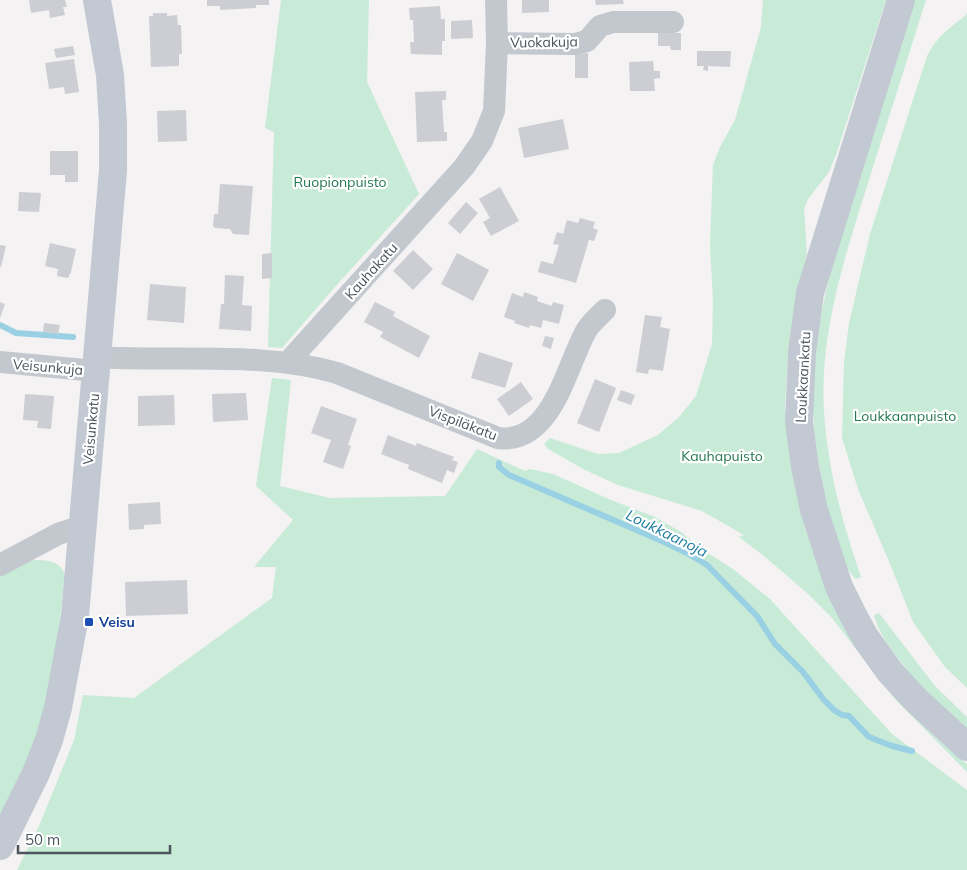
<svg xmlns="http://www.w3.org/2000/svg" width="967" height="870" viewBox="0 0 967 870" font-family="Mulish,sans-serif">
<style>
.green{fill:#c7ebd7}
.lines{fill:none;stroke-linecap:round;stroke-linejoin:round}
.stream{stroke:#99d0e3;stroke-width:6}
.building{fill:#cdced3}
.street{stroke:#c2c8ce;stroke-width:22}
.secondary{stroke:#c2c9d3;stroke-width:28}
.transit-dot{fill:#1a4fb4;stroke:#fff;stroke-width:2}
.labels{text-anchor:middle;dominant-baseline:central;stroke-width:4.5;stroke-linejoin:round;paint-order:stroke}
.street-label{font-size:14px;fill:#4c545d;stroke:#fff}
.park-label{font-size:14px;fill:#237852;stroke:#fff}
.transit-label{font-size:14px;font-weight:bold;fill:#164399;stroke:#fff;text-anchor:start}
.water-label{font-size:15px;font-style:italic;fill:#1e7d9e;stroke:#fff}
</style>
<rect width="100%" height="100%" fill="#f4f2f2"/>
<path class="green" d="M281,0H369L367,82L419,194L334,288L282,348L268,347L274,132L265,128Z
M763,0H886L836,155L829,172L808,199L804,209L807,254L795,306L788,351L785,406L791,468L796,491L805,529L834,606L897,697L936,738L967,764V772L894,698L832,618L807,593L764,556L739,537L744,535L702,511L618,485L585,470L548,449L544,444L550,438L598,454L619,453L658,435L679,417L696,396L712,344L713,302L710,245L713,165L720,147L735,120L761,27Z
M914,0H926C908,57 890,114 872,170C848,248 819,328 824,411C828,471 842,521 861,577L856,579C842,567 834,531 829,513C819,471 811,426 813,382C816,316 835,254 854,191C874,127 894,63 914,0Z
M967,13V688L945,667L913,622L891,566L858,489L842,438L844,362L849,323L870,234L927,56C936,38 949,28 965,16Z
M272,378L291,380L280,486L330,498L445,496L477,449L525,471L530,469L553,474L611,500L655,517L681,532L706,552L733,569L770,599L892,734L967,790V870H17L39,826L74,740L83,695L134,698L272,598L276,567H254L293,520L256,486Z
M32,560C46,560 59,560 65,574L57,646L39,742L0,822V576Z
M879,613L935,686L967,717V730C940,705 882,651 874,615Z"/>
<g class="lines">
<path class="stream" d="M0,325L16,333L73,337
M499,463V467L509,475L662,541L687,553L707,565L757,616L775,644L803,672L824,700L834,710L842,715L849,716L869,737L892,746L912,751"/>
</g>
<path class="building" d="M29,0H65L67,7H63L65,15L50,18L49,10L31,13Z
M207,0H269V5H256V8L220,10V6H207Z
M522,0H549V12L522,13Z
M595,0H623L624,4L596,5Z
M440,6L441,19H445V41H442V55L411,54L410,42H414L413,20H410L409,8Z
M153,13H167V16L177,15L178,25H181L182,54H179V66L151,67L149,16H153Z
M472,20L473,38L451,39V21Z
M658,33H681V50H671L670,46H658Z
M73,46L75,55L56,58L54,49Z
M697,51H731L730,67L708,66V71L703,70L704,66H697Z
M588,53V78H575V54Z
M74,59L79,92L65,94L64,87L49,89L45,63Z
M653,61L654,71H660V78L654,79L655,91H630L629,62Z
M446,91V100H442L444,132H447V141L417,142L415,92Z
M186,110L187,141L158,142L157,111Z
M563,119L569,149L524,158L518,128Z
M50,151H78V182H65V175H50Z
M220,184L253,186L249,235L233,234L230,229L215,228L213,226L214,214H218Z
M500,187L519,221L491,236L483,222L490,218L479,199Z
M19,192L41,193L39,212L18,211Z
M466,202L478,213L460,234L448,223Z
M580,218L595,222L593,228L598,230L594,241L589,240L576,283L538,272L541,261L553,264L559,245L553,244L557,232L563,234L567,220L578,223Z
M50,243L76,249L71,272L68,278L57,276L58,269L45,266Z
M0,245L6,246L1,267H0Z
M413,250L433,269L413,290L393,271Z
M272,253V278L262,279V254Z
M457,253L489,270L473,301L441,284Z
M225,275L244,276L242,305L252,306L251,331L219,329L221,304H224Z
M150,284L186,287L184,323L147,320Z
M524,292L538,297L537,301L552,306L553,302L564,305L559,324L543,320L541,328L530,325L529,328L514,323L515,321L504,317L512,293L523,297Z
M0,302L5,304L0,318Z
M375,302L395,312L393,316L430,336L419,358L380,337L383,332L364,322Z
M645,315L662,317L660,327L670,329L663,371L649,369L648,374L636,372Z
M44,323L60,325L58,334L43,332Z
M545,336L554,338L551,349L542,346Z
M479,352L513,363L505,388L471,378Z
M595,379L616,388L599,432L577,423Z
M521,382L533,399L509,416L497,399Z
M621,390L635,395L631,405L617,400Z
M246,393L248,420L213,422L212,394Z
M25,394L54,396L51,429L37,428L38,421L23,420Z
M174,395L175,425L138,426V396Z
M321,406L357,419L348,445L351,446L343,469L323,462L331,440L311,433Z
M388,435L416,446L417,443L454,457L452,460L458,462L454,473L447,470L442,483L408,469L409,465L381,454Z
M160,502L161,524L144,525V529L129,530L128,504Z
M187,580L188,614L126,616L125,582Z"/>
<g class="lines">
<path class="street" d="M497,43L575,44L587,41L600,26L613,22H673
M97,357C175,362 262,351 337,373L498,438C551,445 566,368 585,333C589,324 598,317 605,310
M0,362L96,371
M288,362L464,167L482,141L494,111L497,43L496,0
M0,565L58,534L82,526"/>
<path class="secondary" d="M901,0L810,293L802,352L799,422L805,467L814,510L839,587L854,617L865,637L890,672L917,701L967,747
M0,846L36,773L49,740L58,708L75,616L113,170V124L110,75L97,0"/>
</g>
<rect class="transit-dot" x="84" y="617" width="10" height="10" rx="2.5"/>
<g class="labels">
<g class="street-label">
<text transform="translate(544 42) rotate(-1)">Vuokakuja</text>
<text transform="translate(371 271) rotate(-48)">Kauhakatu</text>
<text transform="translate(48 367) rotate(5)">Veisunkuja</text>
<text transform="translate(803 377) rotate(-87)">Loukkaankatu</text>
<text transform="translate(463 423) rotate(21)">Vispiläkatu</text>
<text transform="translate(91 429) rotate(-85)">Veisunkatu</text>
</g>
<g class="park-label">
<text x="340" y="182">Ruopionpuisto</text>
<text x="905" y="416">Loukkaanpuisto</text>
<text x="722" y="456">Kauhapuisto</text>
</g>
<g class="transit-label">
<text x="99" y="622">Veisu</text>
</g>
<g class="water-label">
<text transform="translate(667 533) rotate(26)">Loukkaanoja</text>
</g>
</g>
<path d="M18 845v8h152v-8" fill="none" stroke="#4c545d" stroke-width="2.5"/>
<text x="25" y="845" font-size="15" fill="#4c545d" stroke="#ffffff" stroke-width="4" paint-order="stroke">50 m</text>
</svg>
